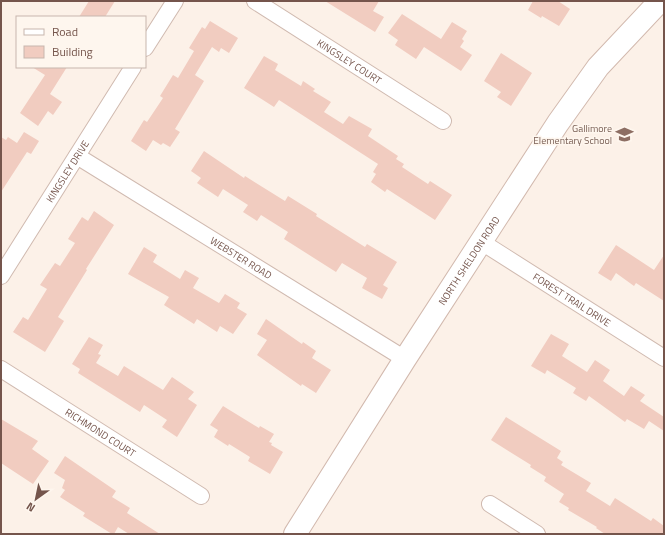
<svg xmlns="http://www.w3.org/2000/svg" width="665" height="535" viewBox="0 0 665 535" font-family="'Titillium Web',sans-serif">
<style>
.building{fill:#f1ccc0}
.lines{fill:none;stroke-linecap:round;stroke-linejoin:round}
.minor-casing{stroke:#d0bab0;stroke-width:18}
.secondary-casing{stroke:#d2b9ae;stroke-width:24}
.minor{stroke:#fff;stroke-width:16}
.secondary{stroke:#fff;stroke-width:22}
.labels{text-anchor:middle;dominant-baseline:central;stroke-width:3;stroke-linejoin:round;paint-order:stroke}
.street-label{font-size:10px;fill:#75554c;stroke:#fef6ee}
.education-label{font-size:10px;fill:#785e54;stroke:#fef6ee;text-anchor:end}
</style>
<rect width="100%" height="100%" fill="#fcf1e8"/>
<path class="building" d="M89,1H115L105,17H79Z
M325,1H379L373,11L384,17L375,32Z
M533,1H558L570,9L559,26L542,16L541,18L528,10Z
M402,14L441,39L452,22L467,31L462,39L464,41L460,47L472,55L461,71L424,47L416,59L395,45L398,40L388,33Z
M210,21L238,38L229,53L221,48L219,52L212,47L195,75L204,81L175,129L180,132L170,147L163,143L161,145L153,140L146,151L131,141L144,120L147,122L163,98L160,96L173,75L178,78L194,51L189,48L202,27L205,29Z
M501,53L532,73L511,106L497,97L501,92L484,81Z
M264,56L278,64L275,70L301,86L303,81L315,89L313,91L331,102L324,112L343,124L349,116L372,129L368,136L398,156L396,159L404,164L402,167L428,184L430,181L452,195L435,220L387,189L385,192L371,182L376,174L373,172L378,164L279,100L274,107L244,88Z
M32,67H67L50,94L62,102L53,115L48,111L38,126L20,113L45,75Z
M24,132L39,141L31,154L27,152L1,192V137L6,140L8,137L17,143Z
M204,151L244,178L245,176L285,201L288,196L317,214L316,216L365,247L367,244L397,262L383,285L388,288L382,299L362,288L367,278L342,263L336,272L284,239L288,232L261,215L257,221L243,212L248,205L223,189L218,197L197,183L201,178L191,171Z
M94,211L114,225L86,269L87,270L58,317L64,321L45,352L13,332L23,317L28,320L47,289L40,285L55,263L60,266L75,243L68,239L82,217L88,221Z
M616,245L654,270L664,255V301L636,283L634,286L616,273L611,281L598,273Z
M144,247L157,255L153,262L180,279L185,270L199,278L193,288L219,303L225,294L240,303L237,308L247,314L233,334L220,326L217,332L197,319L194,324L164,305L169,297L128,274Z
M266,319L302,344L303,342L316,351L312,358L331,370L316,393L302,384L301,386L257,355L267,340L257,334Z
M551,334L569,344L562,356L587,372L595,360L610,370L603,381L624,396L631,386L645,395L640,401L664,417V431L649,421L644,429L627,419L625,422L589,396L586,401L573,393L576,388L547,370L545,374L531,366Z
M89,337L103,345L98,354L101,355L96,363L118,376L124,366L163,390L172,377L194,392L188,399L197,405L177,437L162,427L167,420L144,405L140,412L78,373L80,369L72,364Z
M223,406L259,428L260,426L274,434L269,442L272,443L271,445L283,452L270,474L248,461L250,457L229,444L228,446L214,437L218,430L210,425Z
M506,417L561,451L557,458L563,462L561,465L591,483L586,491L610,506L615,498L651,521L653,518L664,526V534H605L596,528L597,527L568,510L569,508L559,502L564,494L544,481L546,477L530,467L531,465L491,440Z
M1,419L38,441L32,449L49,461L33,484L1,463Z
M65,456L116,491L112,497L130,508L127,513L160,534H129L118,527L114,534H112L83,516L85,513L60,497L65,490L62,488L65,480L54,473Z"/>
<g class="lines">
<defs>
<g id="minor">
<path id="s1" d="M255,1L443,121"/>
<path d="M145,48L175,1"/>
<path id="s2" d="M77,156L405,359"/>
<path id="s3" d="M480,241L664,358"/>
<path id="s4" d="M1,276L133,67"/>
<path id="s5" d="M1,369L201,496"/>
<path d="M490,504L537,534"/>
</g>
<g id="secondary">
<path id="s6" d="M295,534L405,359L558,123L598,67L660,1"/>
</g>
</defs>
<use href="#minor" class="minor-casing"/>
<use href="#secondary" class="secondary-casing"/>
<use href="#minor" class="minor"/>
<use href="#secondary" class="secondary"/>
</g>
<defs>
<symbol id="school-bare" viewBox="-9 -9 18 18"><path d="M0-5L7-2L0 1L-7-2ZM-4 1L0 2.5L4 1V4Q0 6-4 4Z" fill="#8d6e63" stroke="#fef6ee" stroke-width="2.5" paint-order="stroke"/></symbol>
</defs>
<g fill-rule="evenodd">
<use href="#school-bare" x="612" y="122" width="25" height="25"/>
</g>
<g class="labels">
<g class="street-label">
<text stroke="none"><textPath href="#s1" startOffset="112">KINGSLEY COURT</textPath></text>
<text stroke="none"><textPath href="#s4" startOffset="124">KINGSLEY DRIVE</textPath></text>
<text stroke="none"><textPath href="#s2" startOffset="193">WEBSTER ROAD</textPath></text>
<text stroke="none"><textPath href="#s6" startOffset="324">NORTH SHELDON ROAD</textPath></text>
<text stroke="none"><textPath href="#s3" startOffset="109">FOREST TRAIL DRIVE</textPath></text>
<text stroke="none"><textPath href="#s5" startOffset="118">RICHMOND COURT</textPath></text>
</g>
<g class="education-label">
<text x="612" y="128">Gallimore<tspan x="612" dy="12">Elementary School</tspan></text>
</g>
</g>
<rect width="665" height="535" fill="none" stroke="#75554c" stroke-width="4"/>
<rect x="16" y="16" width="130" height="52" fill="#fef6ee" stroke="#c7b6ad"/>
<rect x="24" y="29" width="20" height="6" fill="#ffffff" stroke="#c7b6ad"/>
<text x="52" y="36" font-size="12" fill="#75554c">Road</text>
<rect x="24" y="46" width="20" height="12" fill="#f1ccc0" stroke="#c7b6ad"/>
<text x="52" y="56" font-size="12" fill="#75554c">Building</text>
<g transform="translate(36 499) rotate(213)" stroke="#fef6ee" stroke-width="3" paint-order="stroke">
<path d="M0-3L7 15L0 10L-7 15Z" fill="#75554c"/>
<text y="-6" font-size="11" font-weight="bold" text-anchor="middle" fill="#75554c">N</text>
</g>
</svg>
